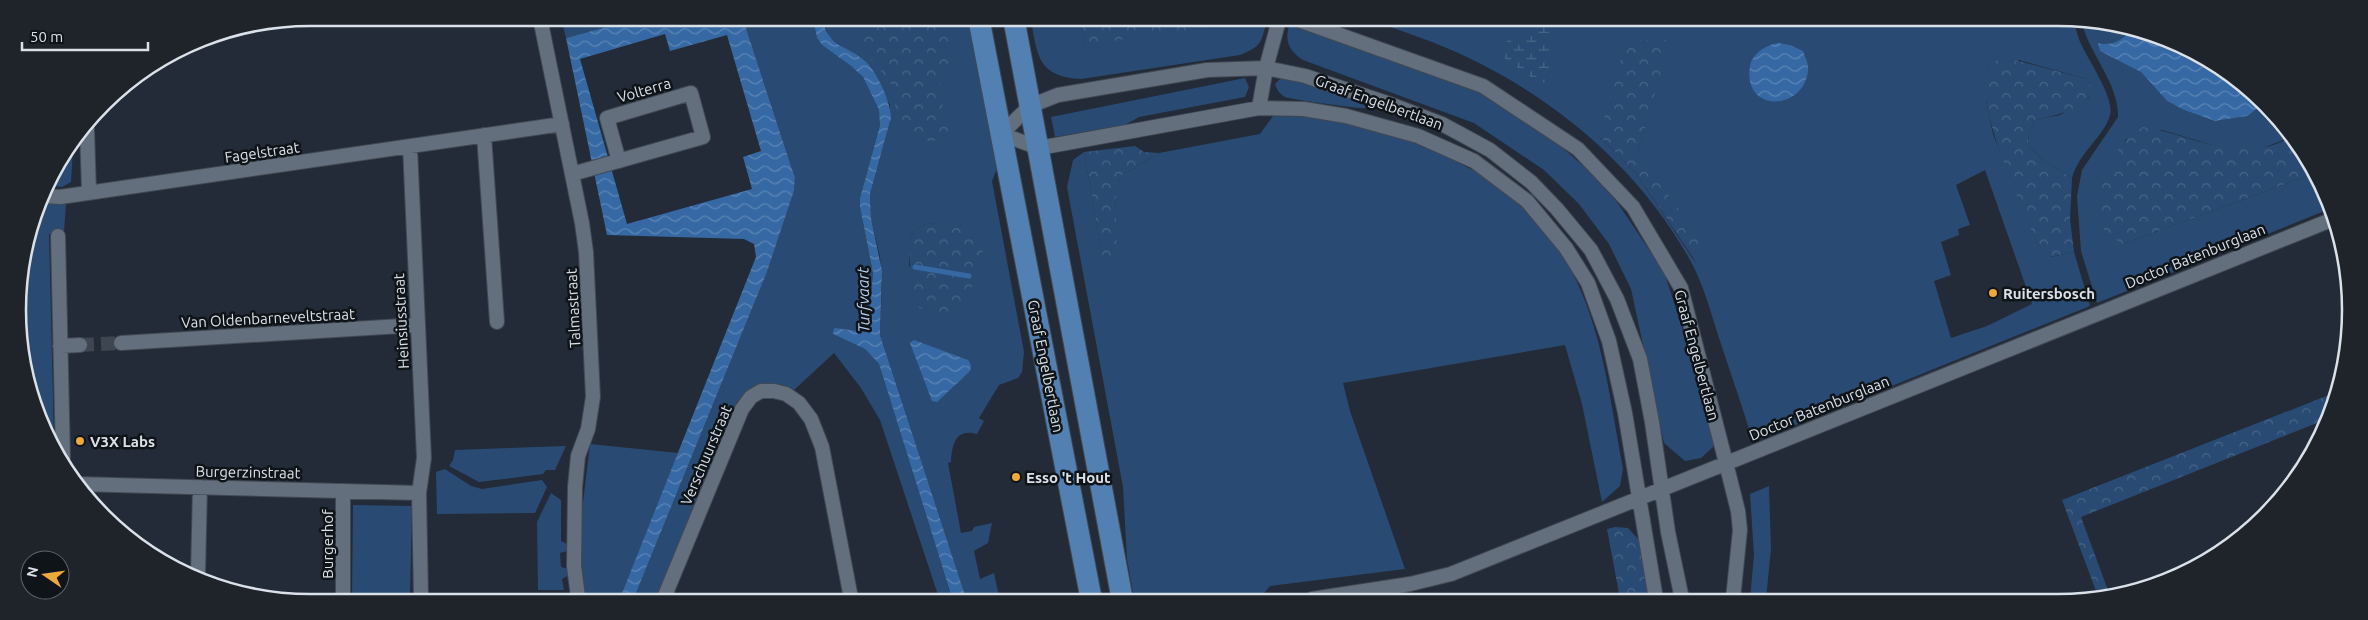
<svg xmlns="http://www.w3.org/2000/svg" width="2368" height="620" viewBox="0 0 2368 620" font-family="Ubuntu,sans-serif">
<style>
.grass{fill:#294b73;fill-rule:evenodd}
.forest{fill:url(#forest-crowns)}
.wetland{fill:url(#wetland-marsh)}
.water{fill:url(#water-waves);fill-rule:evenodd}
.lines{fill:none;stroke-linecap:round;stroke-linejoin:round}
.stream{stroke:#3669a4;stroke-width:5}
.minor-tunnel{stroke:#3e4652;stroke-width:14;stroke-dasharray:14 7;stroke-linecap:butt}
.minor-casing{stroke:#414953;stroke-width:16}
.primary-casing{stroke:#414953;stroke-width:23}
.minor{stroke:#646f7d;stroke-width:14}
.primary{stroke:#5380b3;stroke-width:21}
.poi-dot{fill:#eea83c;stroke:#0f1419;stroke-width:2}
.labels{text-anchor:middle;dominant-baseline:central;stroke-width:5;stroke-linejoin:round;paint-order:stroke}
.street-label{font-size:15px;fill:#dbe1e9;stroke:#0f1419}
.poi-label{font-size:15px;font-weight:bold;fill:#dbe1e9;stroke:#0f1419;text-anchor:start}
.water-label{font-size:16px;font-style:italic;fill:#b4cff0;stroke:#0f1419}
.rim{fill:none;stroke:#dbe1e9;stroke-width:2.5}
</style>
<defs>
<pattern id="forest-crowns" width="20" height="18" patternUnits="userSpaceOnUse" patternTransform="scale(1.25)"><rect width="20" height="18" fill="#294b73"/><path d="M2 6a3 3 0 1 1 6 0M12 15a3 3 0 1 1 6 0" fill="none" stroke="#476587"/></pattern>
<pattern id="wetland-marsh" width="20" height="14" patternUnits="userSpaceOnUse" patternTransform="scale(1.25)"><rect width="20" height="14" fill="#294b73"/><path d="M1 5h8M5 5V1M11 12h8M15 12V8" fill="none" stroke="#476587"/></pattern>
<pattern id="water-waves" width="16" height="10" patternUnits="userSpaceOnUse" patternTransform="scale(1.25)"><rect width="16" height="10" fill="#3669a4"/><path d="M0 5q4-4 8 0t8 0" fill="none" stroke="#5c85b5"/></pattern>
</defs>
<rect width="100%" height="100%" fill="#222b37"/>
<path class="grass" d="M561,18L635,19L566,38Z
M743,19H813L817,38L822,45L851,66L863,77L879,110L881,121L860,198V207L873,273L868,329L865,332L833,334L865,349L879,364L952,598H939L880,420L861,388L834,353L794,390C768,377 756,383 737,402L657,598H634L767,272L794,191L795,177L792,169Z
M823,19L971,20L998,166L992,181L1024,352L1022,372L1018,378L999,385L979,418L984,421L977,434C955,428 952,445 951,462L948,463L961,533L972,531L974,527L992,523L988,543L974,551L980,579L994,573L998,592L1006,598H966L880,335L882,286L880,257L871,218L870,194L890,122V105L869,66L829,37ZM928,223L963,226L909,267L911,235L917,228Z
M1031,20H1080L1085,44L1228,24L1220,20H1267C1261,43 1262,46 1240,55L1081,79C1038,77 1037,55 1031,20Z
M1375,21L1947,23L1989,26L1987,23H2061L2075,26C2077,32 2078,38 2081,44C2088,59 2115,99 2110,115C2104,137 2079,152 2072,178L2042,159L2028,145L2029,132L2035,120L2060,115L2089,98L2087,79L2019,60L1988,69L1986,101L1993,134L2037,243L2051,257L2074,252L2090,306L1753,442C1743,408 1731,375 1720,341C1711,314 1704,285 1690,260C1640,170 1559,101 1467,57C1438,43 1406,33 1375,21ZM1669,40L1638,153L1697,265L1635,172L1599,136ZM1985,170L2032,304L1987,326L1951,338L1934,281L1951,275L1941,242L1959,235L1958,229L1970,225L1956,185Z
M1290,23L1455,80L1490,97L1551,138L1587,169L1617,202L1664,272L1713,422V447L1701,458L1685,461L1664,443L1631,289L1609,244L1579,204L1544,170L1474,123L1303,60C1288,50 1284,40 1290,23Z
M2115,23L2131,30C2121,41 2114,46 2099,43L2141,72L2167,101L2184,110L2215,121L2248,116L2260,106L2291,137L2255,151L2226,149L2162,130L2126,139L2102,184L2123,244L2312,174L2327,210L2097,303L2081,251L2077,196L2082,170L2118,117C2119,85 2092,57 2083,27L2104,28Z
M1245,78L1249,87L1245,97L1139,117L1125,125L1055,137L1051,117Z
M1281,78C1314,86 1345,94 1375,109C1367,110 1289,99 1285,97C1280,94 1277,90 1275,84Z
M1273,116C1297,117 1322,116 1345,121C1391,131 1472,163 1507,193C1531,214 1555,240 1570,268C1603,329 1610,402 1623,469L1620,486L1602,502L1582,404L1565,345L1343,383L1350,411L1405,569L1270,586L1260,598L1254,599L1134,598L1127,559L1123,487L1067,187L1073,160L1084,152L1103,259L1115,217L1116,188L1121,176L1159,153L1260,134Z
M73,148L71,182L62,187L47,185Z
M41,204H66L64,232L49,234L54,439L28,386L20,307L25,266Z
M590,444L678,453L620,598L586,597L580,569L582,511Z
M566,446L555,470H546L543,474L479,482L449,466L453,460L455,450Z
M445,469L471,486L482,489L542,480L547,487L535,513L437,514L436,472Z
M1769,486L1771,549L1766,599H1750L1754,555L1750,494Z
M551,493L561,500V541L567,544V551L560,553L561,567L568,569L569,575L562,579L564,590H538L537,522Z
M353,505L412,506L410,597H352Z"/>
<path class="forest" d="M865,19H945L955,70L946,74L939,86L945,119L953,123V131C947,136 940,141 932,141C920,142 902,133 897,122C892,111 898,98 893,88C886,72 859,54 859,37C859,32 864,24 865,19Z
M1080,20H1220L1229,24L1085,45Z
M1670,40L1638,153L1703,243L1698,265L1635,172L1599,136L1626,41Z
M2004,57L2087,79L2093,92C2081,110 2055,116 2035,120L2029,132L2028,145L2042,159L2072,178L2070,219L2074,252L2050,257L2037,243C2024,211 1970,98 1989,68C1993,62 1998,59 2004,57Z
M2143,127C2194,135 2240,166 2291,137L2301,147L2312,174L2123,244C2115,239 2106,234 2102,226C2089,203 2111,156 2127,139C2131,134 2138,131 2143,127Z
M1135,146L1144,152L1159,153L1121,176C1109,204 1122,228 1114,255L1103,260L1084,152Z
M928,223C939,224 953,223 963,226C974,230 984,245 983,257C982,270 963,304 955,316L919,308C910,285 908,259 911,235L917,228Z
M2334,393L2327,419L2081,517L2110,596L2099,599L2062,500Z
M1615,527L1628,528L1639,540L1651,599H1620L1607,529Z"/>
<path class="wetland" d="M1549,22L1552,86L1531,77L1500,55L1507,41Z"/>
<path class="water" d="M635,19H743L792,169L795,177L794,191L767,272L634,598H620L756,257L754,244L744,239L607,235L566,38ZM665,34L670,51L727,35L761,151L743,157L752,189L627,224L580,59Z
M813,19H823C827,47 847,45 865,61C877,72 891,102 891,118L870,194L871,218L882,271L880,335L966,598H952L879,364L865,349L833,334L834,328L865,332L868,329L873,273L860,207V198L880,125L879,110L863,77L851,66L822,45L817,38Z
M2131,30L2220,67L2260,106L2248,116L2215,121L2184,110L2167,101L2141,72L2100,51L2098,43C2113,46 2121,41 2131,30Z
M1778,43L1790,45L1803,51C1805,57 1809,64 1808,70C1805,111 1742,114 1750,66C1752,54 1766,45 1778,43Z
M914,340L968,360L971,365L970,371L937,402L932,401L910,343Z"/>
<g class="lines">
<path class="stream" d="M915,267L969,276"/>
<path class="minor-tunnel" d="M80,345L121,343"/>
<defs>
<path id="minor" d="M540,18L582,223L586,252L593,397L588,429L578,456L575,487L574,566L578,597
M1301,21L1483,86L1578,149L1633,207L1681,288L1726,463L1738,511L1740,530L1733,599
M1259,108L1266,68L1279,20
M87,129L89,192
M484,135L497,322
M410,147L424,458L419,493L421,597
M572,174L703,137L691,93L607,118L619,161
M44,196L60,197L562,124
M58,236L63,458
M121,343L418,325
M60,346L80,345
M76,484L419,493
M343,491V597
M198,574L200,487
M664,598L742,409L751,397L761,391H774L786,394L799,403L811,419L822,447L851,598
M1312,599L1410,584L1451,574L2331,220
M1656,599L1625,413L1609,341L1588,283L1566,248L1527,201L1474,161L1418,136L1346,116L1304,109L1259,108L1039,148L1001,134L1030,106L1058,95L1207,70L1266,68L1305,76L1390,104L1442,124L1490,150L1531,182L1557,209L1591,250L1617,299L1640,359L1652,422L1668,532L1682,599"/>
<path id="primary" d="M979,20L1091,598
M1014,20L1122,598"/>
</defs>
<use href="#minor" class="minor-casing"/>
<use href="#primary" class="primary-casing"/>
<use href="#minor" class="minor"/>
<use href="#primary" class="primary"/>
</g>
<g class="poi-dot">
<circle cx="1993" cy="293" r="5"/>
<circle cx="80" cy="441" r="5"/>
<circle cx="1016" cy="477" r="5"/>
</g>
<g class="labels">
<g class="street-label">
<text transform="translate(644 90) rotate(-16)">Volterra</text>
<text transform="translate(1379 102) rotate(20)">Graaf Engelbertlaan</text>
<text transform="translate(262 152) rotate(-8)">Fagelstraat</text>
<text transform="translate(2195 256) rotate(-22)">Doctor Batenburglaan</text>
<text transform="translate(573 308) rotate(-93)">Talmastraat</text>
<text transform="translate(268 318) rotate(-3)">Van Oldenbarneveltstraat</text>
<text transform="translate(401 321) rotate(-93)">Heinsiusstraat</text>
<text transform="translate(1697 355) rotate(75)">Graaf Engelbertlaan</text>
<text transform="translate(1046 366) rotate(79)">Graaf Engelbertlaan</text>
<text transform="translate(1819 408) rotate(-22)">Doctor Batenburglaan</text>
<text transform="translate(706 455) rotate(-67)">Verschuurstraat</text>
<text transform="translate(248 472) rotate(1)">Burgerzinstraat</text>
<text transform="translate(327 544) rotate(-90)">Burgerhof</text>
</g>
<g class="poi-label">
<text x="2003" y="293">Ruitersbosch</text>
<text x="90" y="441">V3X Labs</text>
<text x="1026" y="477">Esso 't Hout</text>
</g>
<g class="water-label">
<text transform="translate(863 300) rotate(-91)">Turfvaart</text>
</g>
</g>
<path d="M0 0H2368V620H0ZM310 26H2058A284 284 0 0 1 2342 310V310A284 284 0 0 1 2058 594H310A284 284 0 0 1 26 310V310A284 284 0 0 1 310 26Z" fill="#1f242a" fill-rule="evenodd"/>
<path class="rim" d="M310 26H2058A284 284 0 0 1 2342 310V310A284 284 0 0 1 2058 594H310A284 284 0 0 1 26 310V310A284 284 0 0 1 310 26Z"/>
<g transform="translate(45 575) rotate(283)"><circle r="24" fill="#0f1419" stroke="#61666c"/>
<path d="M0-4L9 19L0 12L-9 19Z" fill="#eea83c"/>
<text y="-8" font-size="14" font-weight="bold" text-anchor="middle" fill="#dbe1e9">N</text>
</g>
<path d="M22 42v8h126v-8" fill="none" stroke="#dbe1e9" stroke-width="2.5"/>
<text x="30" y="42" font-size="15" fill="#dbe1e9" stroke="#0f1419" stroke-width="4" paint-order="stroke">50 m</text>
</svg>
